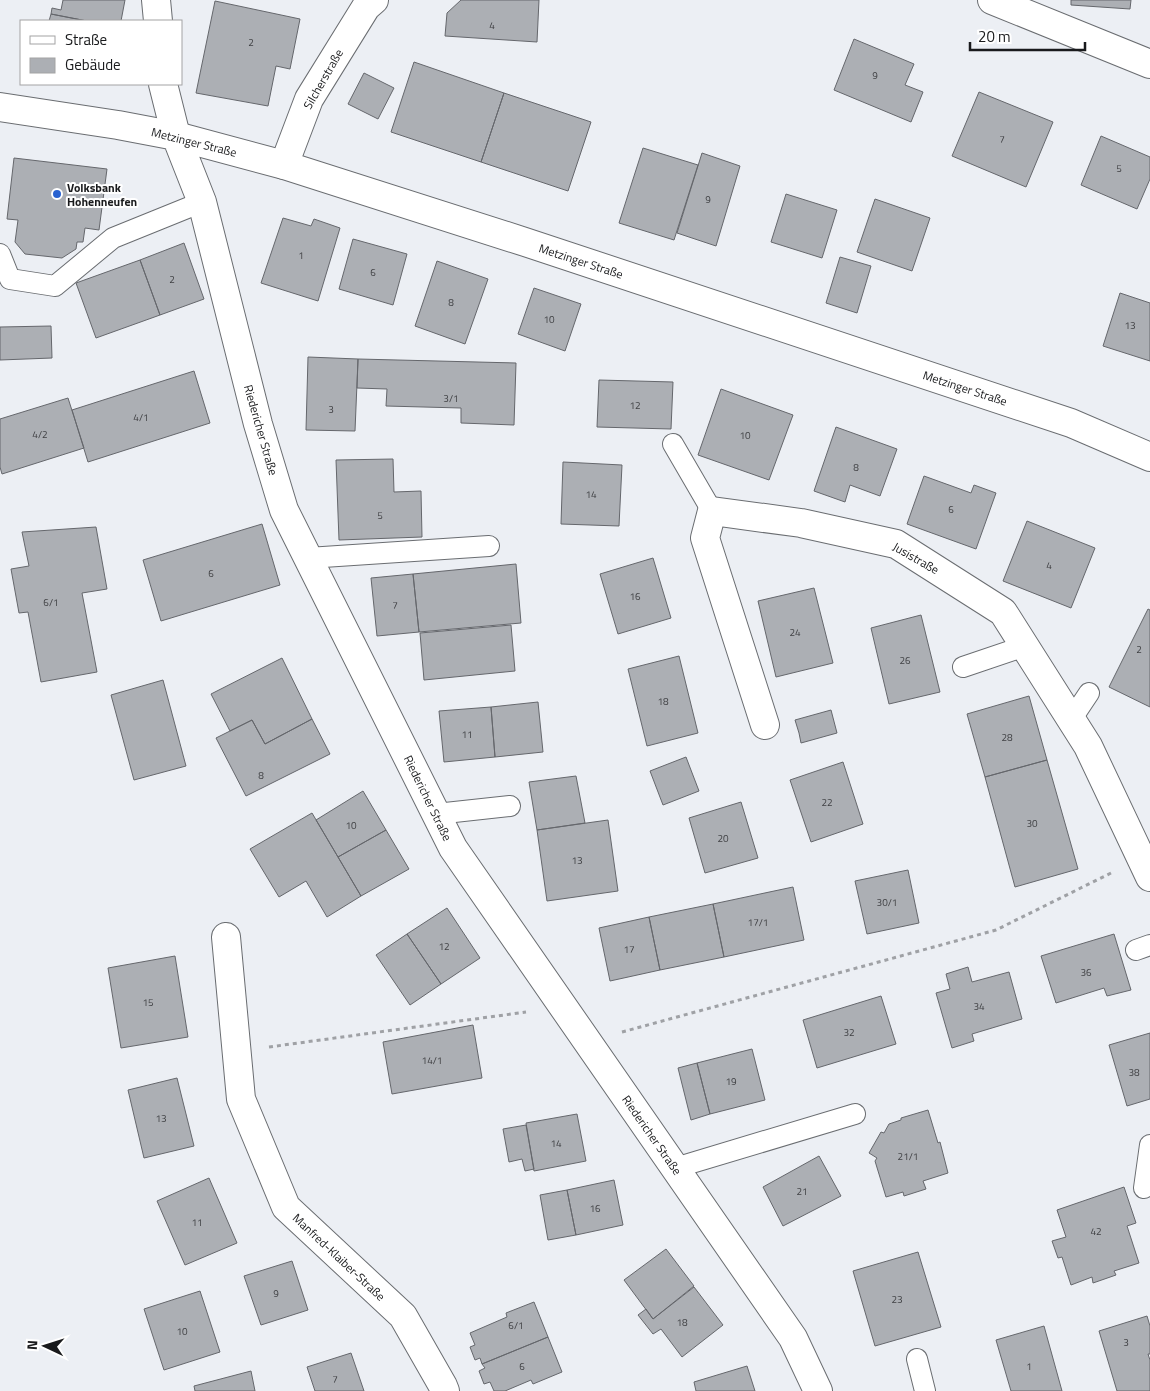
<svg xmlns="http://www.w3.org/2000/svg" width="1150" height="1391" viewBox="0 0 1150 1391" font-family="'Titillium Web',sans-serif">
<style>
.building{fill:#acafb4;stroke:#65676c}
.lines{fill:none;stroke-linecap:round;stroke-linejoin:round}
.lane-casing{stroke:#6a6d71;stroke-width:22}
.street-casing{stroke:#6a6d71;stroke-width:30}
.secondary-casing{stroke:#6a6d71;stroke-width:30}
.path{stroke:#9fa1a5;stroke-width:3;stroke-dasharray:4 4;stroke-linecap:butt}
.lane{stroke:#fff;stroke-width:20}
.street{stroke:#fff;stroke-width:28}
.secondary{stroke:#fff;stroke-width:28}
.poi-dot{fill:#2962d0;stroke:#fff;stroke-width:2}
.labels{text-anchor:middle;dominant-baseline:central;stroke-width:4;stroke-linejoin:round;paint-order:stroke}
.number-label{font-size:10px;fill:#3e3f42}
.street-label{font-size:12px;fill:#191a1c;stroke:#fff}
.poi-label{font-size:12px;font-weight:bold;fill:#191a1c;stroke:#fff;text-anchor:start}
</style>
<rect width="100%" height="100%" fill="#eceff4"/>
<path class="building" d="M63,0H125L121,21H87L51,14L52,8L61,10Z
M461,0H539L537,42L445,36L447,13Z
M1071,0H1131L1130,9L1071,5Z
M215,1L300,19L290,69L276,66L268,106L196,93Z
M51,14L87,21H49Z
M854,39L914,64L905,85L923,92L911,122L834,90Z
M414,62L504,93L481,162L391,132Z
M364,73L394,88L378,119L348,104Z
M979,92L1053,122L1026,187L952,156Z
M504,93L591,122L568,191L481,162Z
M1101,136L1150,157V179L1137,209L1081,185Z
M643,148L698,165L674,240L619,223Z
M702,153L740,166L716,246L677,233Z
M14,158L107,169L99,230L85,228L83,242H77L76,249L62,258L25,254L15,242L18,220L7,219Z
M786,194L837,210L822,258L771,242Z
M875,199L930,218L912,271L857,252Z
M283,218L311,226L314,219L340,228L318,301L261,283Z
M353,239L407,254L393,305L339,289Z
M184,243L204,299L160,315L140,260Z
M840,257L871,266L857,313L826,303Z
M140,260L160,315L96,338L76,283Z
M437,261L488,279L465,344L415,326Z
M534,288L581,304L565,351L518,334Z
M1120,293L1150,303V361L1103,346Z
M51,326L52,358L0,360V327Z
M308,357L358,359L355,431L306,430Z
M358,359L516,363L514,425L461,423V408L386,406L387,389L357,388Z
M194,371L210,423L88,462L72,410Z
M599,380L673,382L671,429L597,427Z
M721,389L793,415L769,480L698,455Z
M68,398L84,448L2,474L0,467V419Z
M836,427L897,449L880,496L850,485L845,502L814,491Z
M393,459L394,492L421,491L422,537L339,540L336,460Z
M563,462L622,465L619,526L561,524Z
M924,476L971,493L974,485L996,493L976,549L907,524Z
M1027,521L1095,548L1071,608L1003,581Z
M262,524L280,585L161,621L143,560Z
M96,527L107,589L82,593L97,672L41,682L28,612L19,613L11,569L29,566L22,532Z
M653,558L671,618L618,634L600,574Z
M516,564L521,623L419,632L413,574Z
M413,574L419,632L377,636L371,578Z
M814,588L833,663L776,677L758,601Z
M1148,609L1150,610V707L1109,687Z
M921,615L940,692L889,704L871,628Z
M511,625L515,671L424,680L420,633Z
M679,656L698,733L647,746L628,669Z
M282,658L312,719L265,744L252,720L230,731L211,694Z
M163,680L186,766L134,780L111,695Z
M1029,696L1047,760L985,777L967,714Z
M538,702L543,752L495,757L491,707Z
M491,707L495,757L444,762L439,711Z
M831,710L837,733L801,743L799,733L795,720Z
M312,719L330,754L246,796L216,738L252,720L265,744Z
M686,757L699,791L663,805L650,771Z
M1047,760L1078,869L1015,887L985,777Z
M843,762L863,824L811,842L790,780Z
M576,776L585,823L537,830L529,782Z
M363,791L386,830L338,857L316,820Z
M741,802L758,858L705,873L689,818Z
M312,813L361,896L327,917L306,881L279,897L250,849Z
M608,820L618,891L547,901L537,830Z
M386,830L409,869L361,896L338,857Z
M908,870L919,923L867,934L855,881Z
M793,887L804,940L724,957L713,904Z
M713,904L724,957L660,970L649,917Z
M447,908L480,958L441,984L407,934Z
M649,917L660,970L610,981L599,928Z
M407,934L441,984L410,1005L376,955Z
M1114,934L1131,990L1107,996L1104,988L1056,1003L1041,956Z
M175,956L188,1037L121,1048L108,968Z
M968,967L972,982L1009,972L1022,1019L972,1034L974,1041L952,1048L936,993L950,989L946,974Z
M881,996L896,1044L817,1068L803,1020Z
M473,1025L482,1078L392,1094L383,1042Z
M1150,1033V1099L1127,1106L1109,1045Z
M752,1049L765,1100L710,1114L697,1063Z
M697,1063L710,1114L691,1120L678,1068Z
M177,1078L194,1146L144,1158L128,1090Z
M928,1110L938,1143L940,1142L948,1173L923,1181L926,1189L904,1196L903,1192L886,1197L875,1161L877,1158L869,1153L881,1132L884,1133L889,1124L901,1120V1118Z
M577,1114L586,1161L534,1171L526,1123Z
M526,1125L534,1169L525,1171L522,1159L509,1162L503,1129Z
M819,1156L841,1196L783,1226L763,1187Z
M209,1178L237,1243L185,1265L157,1201Z
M614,1180L623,1225L576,1235L567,1190Z
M1124,1187L1136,1223L1127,1226L1139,1263L1114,1271L1116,1275L1093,1283L1092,1277L1071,1285L1062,1257L1058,1258L1052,1241L1066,1237L1057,1210Z
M567,1190L576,1235L548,1240L540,1195Z
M666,1249L694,1286L653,1319L624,1280Z
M918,1252L941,1327L875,1346L853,1271Z
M292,1261L308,1310L261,1325L244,1276Z
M694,1287L723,1325L682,1357L661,1329L653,1334L638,1315L646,1309L653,1319Z
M200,1291L220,1352L164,1370L144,1309Z
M534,1302L548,1337L482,1364L480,1358L475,1360L470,1347L475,1345L470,1333L507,1317L506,1313Z
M1147,1316L1150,1326V1354H1148L1150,1360V1391H1117L1099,1331Z
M1044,1326L1062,1391H1011L996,1340Z
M548,1337L562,1372L533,1384L531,1380L505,1391H494L490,1382L484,1384L479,1371L485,1368L482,1364Z
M351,1353L364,1391H315L307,1367Z
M747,1366L755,1391H696L694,1382Z
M251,1371L255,1391H195L194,1386Z"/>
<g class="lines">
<defs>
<path id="lane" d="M0,254L10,279L55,286L113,238L202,202
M673,444L712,511
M308,558L489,546
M963,667L1025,646
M1071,720L1089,693
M436,814L510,806
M1136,950L1150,945
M675,1168L855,1114
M1144,1188L1150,1145
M917,1359L925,1391"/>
<path id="street" d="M156,0L158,21
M992,0L1150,64
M163,84L176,136
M284,165L309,99L366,7L374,0
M765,725L705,538L712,511L801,523L896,544L1003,612L1088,746L1150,877
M226,937L241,1099L286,1207L403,1316L443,1386L445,1391"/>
<path id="secondary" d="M0,107L118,125L176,136L284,165L525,242L1071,423L1150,457
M176,136L202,202L258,424L284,510L453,848L793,1338L818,1391"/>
</defs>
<use href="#lane" class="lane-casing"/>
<use href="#street" class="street-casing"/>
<use href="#secondary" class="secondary-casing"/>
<path class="path" d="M622,1032L996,930L1111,873
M269,1047L526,1012"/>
<use href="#lane" class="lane"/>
<use href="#street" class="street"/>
<use href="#secondary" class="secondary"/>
</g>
<circle class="poi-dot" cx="57" cy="194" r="5"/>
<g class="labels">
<g class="number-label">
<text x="492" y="25">4</text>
<text x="251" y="42">2</text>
<text x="875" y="75">9</text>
<text x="1002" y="139">7</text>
<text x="1119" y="168">5</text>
<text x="708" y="199">9</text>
<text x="301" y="255">1</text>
<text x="373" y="272">6</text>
<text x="172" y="279">2</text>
<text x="451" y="302">8</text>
<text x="549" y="319">10</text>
<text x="1130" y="325">13</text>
<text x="451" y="398">3/1</text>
<text x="635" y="405">12</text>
<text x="331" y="409">3</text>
<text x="141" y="417">4/1</text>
<text x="40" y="434">4/2</text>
<text x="745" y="435">10</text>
<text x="856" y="467">8</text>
<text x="591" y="494">14</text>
<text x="951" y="509">6</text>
<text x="380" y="515">5</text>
<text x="1049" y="565">4</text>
<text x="211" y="573">6</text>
<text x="635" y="596">16</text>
<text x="51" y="602">6/1</text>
<text x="395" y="605">7</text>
<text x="795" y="632">24</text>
<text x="1139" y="649">2</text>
<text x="905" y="660">26</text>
<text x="663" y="701">18</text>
<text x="467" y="734">11</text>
<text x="1007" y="737">28</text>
<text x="261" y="775">8</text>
<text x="827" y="802">22</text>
<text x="1032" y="823">30</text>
<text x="351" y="825">10</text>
<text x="723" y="838">20</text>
<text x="577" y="860">13</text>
<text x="887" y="902">30/1</text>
<text x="758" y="922">17/1</text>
<text x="444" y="946">12</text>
<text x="629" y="949">17</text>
<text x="1086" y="972">36</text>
<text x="148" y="1002">15</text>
<text x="979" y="1006">34</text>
<text x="849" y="1032">32</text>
<text x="432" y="1060">14/1</text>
<text x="1134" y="1072">38</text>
<text x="731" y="1081">19</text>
<text x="161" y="1118">13</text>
<text x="556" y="1143">14</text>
<text x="908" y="1156">21/1</text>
<text x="802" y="1191">21</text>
<text x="595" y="1208">16</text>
<text x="197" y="1222">11</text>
<text x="1096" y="1231">42</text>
<text x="276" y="1293">9</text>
<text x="897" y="1299">23</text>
<text x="682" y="1322">18</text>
<text x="516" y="1325">6/1</text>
<text x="182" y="1331">10</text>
<text x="1126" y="1342">3</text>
<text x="522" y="1366">6</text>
<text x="1029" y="1366">1</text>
<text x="335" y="1379">7</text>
</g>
<g class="street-label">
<text transform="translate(323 79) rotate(-60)">Silcherstraße</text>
<text transform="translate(194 142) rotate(14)">Metzinger Straße</text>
<text transform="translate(581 261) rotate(18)">Metzinger Straße</text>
<text transform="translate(965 388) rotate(18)">Metzinger Straße</text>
<text transform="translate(261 430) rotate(74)">Riedericher Straße</text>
<text transform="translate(916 558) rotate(30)">Jusistraße</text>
<text transform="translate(428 798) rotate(64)">Riedericher Straße</text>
<text transform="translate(652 1135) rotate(55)">Riedericher Straße</text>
<text transform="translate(339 1257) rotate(43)">Manfred-Klaiber-Straße</text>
</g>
<g class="poi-label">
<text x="67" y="187">Volksbank<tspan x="67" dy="14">Hohenneufen</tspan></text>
</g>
</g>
<rect x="20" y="20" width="162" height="65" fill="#ffffff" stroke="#a3a3a4"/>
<rect x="30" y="36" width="25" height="8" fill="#ffffff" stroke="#a3a3a4"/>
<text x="65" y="45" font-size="15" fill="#191a1c">Straße</text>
<rect x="30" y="58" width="25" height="15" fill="#acafb4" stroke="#a3a3a4"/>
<text x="65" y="70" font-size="15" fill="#191a1c">Gebäude</text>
<g transform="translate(45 1346) rotate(274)" stroke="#ffffff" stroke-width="4" paint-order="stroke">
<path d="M0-4L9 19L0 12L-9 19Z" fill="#191a1c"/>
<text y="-8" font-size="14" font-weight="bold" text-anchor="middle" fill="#191a1c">N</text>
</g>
<path d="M970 42v8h115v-8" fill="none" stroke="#191a1c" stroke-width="2.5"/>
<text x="978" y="42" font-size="15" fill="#191a1c" stroke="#ffffff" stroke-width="4" paint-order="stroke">20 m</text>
</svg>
